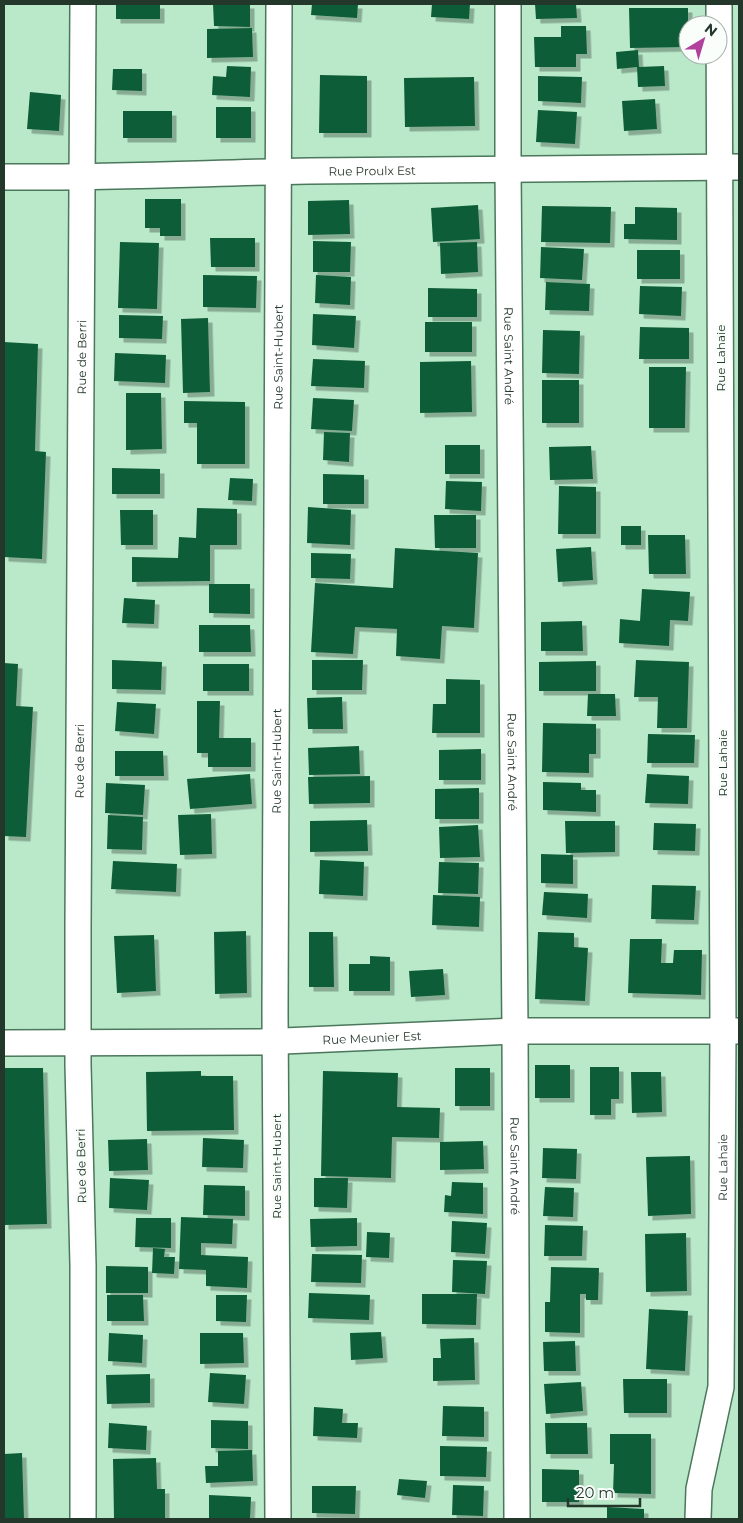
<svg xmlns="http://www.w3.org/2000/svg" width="743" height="1523" viewBox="0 0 743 1523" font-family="Montserrat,sans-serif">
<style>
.building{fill:#115d37;filter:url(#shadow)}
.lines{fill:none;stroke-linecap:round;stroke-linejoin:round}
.minor-casing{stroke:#4b775b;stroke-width:28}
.minor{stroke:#fff;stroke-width:25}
.labels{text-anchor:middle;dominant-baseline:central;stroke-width:5;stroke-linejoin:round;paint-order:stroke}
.street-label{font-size:12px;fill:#24372b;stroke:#f9fefb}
</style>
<defs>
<filter id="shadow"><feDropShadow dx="4.5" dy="4.5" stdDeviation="0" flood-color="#0004"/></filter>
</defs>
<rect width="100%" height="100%" fill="#b9e9c9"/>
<path class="building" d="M116,4H160V19H116Z
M213,4H250V27L214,26Z
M312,4H358L357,18L311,15Z
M432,4H470L469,19L431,17Z
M535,4H576L577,18L536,19Z
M629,8H688V47L630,48Z
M561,26H586L587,54H576V67H535L534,37H561Z
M252,28L253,57L207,58V29Z
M638,50L639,67L664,66L665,86L638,87L637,67L617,69L616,52Z
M227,66L251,67L250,97L212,95L213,76L226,77Z
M113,69H142V91L112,90Z
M320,75L367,76V133H319Z
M538,76L582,77L581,103L538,101Z
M474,77L475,126L405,127L404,78Z
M30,92L61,95L59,131L27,129Z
M655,99L657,129L624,131L622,101Z
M216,107H251V138H216Z
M538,110L577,112L575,144L536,142Z
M123,111H172V138H123Z
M145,199H181V236H160V228H145Z
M349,200L350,234L308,235V201Z
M478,205L480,239L433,242L431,208Z
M542,206L611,207L610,243L541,242Z
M635,207L677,208V240L624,239V224H635Z
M210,238H255V267H211Z
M313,241L351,242L350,272H313Z
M120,242L159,243L157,309L118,308Z
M477,242L478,272L441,274L440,243Z
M541,247L584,249L582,280L540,278Z
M637,250H680V279H637Z
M203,275L257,276L256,308L203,307Z
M316,275L351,277L350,305L315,303Z
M546,282L590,284L589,311L545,310Z
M640,286L682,287L681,316L639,314Z
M428,288L477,289V317H428Z
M313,314L356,316L354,348L312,345Z
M119,315L163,316L162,339L119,338Z
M208,318L210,392L183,393L181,319Z
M425,322H472V352H425Z
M640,327L689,328V359H639Z
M543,330L580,331L579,374L542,373Z
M4,342L38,344L35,451L46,452L42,559L4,557Z
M115,353L166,355L165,383L114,381Z
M313,359L365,361L364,388L311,386Z
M471,361L472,412L420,413V362Z
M649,367H686L685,428H649Z
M542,380H579V423H542Z
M126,393H161L162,449L126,450Z
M313,398L354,400L352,431L311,429Z
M184,401L245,402V464H197V423H184Z
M324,432L350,433L349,462L323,460Z
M445,445H480V474H445Z
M591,446L593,479L550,480L549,447Z
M112,468L160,469V494H112Z
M323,474L364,475V504H323Z
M230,478L253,479L252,501L228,500Z
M446,481L482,482L481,511L445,509Z
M559,486L596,487V534H558Z
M308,507L351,510L350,545L307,543Z
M197,508L237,509V545H210V581L132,582V557L178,558L179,537L196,538Z
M120,510H153V545H121Z
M434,515H476V548H435Z
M621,526H641V545H621Z
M648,535H685L686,574H649Z
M591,547L593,580L558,582L556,549Z
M395,548L478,553L474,628L442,626L440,659L396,656L397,629L355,627L353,654L311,652L315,583L393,588Z
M311,553L351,554L350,579L311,578Z
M209,584H250V614L209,613Z
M642,589L690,592L688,621L670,620L669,646L619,643L620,619L640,621Z
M124,598L155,600L154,624L122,623Z
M582,621L583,651H541V622Z
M199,625H250L251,652H199Z
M112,660L162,662L161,690L112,689Z
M312,660H363L362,690H312Z
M636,660L689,662L687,728H657L658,697H634Z
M596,661V691H539V662Z
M4,663L18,664L16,706L33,707L26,837L4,836Z
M203,664H249V691H203Z
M446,679L480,680V733H432L433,704H446Z
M588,694H615L616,716H587Z
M342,697L343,729H308L307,698Z
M197,701H220L219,738H251V767H208V753H197Z
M117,702L156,704L154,734L115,731Z
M543,723L596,724V754H589V773L542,772Z
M648,734L695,735L694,763H647Z
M359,746L360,774L309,775L308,748Z
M481,749V780H439V750Z
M115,751H163L164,776H115Z
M250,774L252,804L190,809L187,779Z
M647,774L689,776L688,804L645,803Z
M370,776V803L309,804L308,777Z
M543,782L581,783V790H596V812L543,810Z
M106,783L145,785L143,815L105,813Z
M479,788V819H435V789Z
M211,814L212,854L180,855L178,815Z
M108,815L143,817L142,850L107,849Z
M367,820L368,851L310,852V821Z
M565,821H615V852L566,853Z
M654,823L696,824L695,851L653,850Z
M478,825L480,857L440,858L439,827Z
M541,854L573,855V884L541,883Z
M320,860L364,862L363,896L319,894Z
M113,861L177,864L176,892L111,889Z
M439,862L479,863L478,894L438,893Z
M652,885L696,886L694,920L651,919Z
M544,892L588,894L587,918L542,915Z
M433,895L480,897L479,927L432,925Z
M246,931L247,993L215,994L214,932Z
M309,932H333L334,987H309Z
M538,932L574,933V947L588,948L585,1001L535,999Z
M154,935L156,991L117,993L114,936Z
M630,939H662L661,963H673L674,950H702L701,995L628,993Z
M370,956L390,957V991H349V964H370Z
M443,969L445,995L411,997L409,971Z
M535,1065H570V1098H535Z
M590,1067H619V1099H611V1115H590Z
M4,1068H43L47,1224L4,1225Z
M455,1068H490V1106H455Z
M201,1071V1076H233L234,1130L147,1131L146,1072Z
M323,1071L398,1073L397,1107L440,1108L439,1138L392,1137L391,1178L321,1176Z
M631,1072H661L662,1112L632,1113Z
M203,1138L244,1140L243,1168L202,1167Z
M147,1139L148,1170L109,1171L108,1140Z
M483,1141L484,1169L440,1170V1142Z
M543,1148L577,1149L576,1179L542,1178Z
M690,1156L691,1214L648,1216L646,1157Z
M110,1178L149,1180L147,1210L109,1208Z
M314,1178H348L347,1208L314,1207Z
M452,1182L483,1183V1214L444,1212L445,1195L451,1196Z
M204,1185L245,1186V1216L203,1215Z
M545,1187L574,1188L573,1217L543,1216Z
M181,1217L233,1219L232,1244L201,1243V1255L248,1257L247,1288L206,1286V1270L179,1269Z
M136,1218H171V1248L135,1247Z
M357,1218V1246L311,1247L310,1219Z
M452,1221L487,1223L485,1254L451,1252Z
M545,1225L583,1226L582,1256H544Z
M367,1232L390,1233L389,1258L366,1257Z
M686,1233L687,1291L646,1292L645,1234Z
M153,1248L165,1249L164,1257H175L174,1274L152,1273Z
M312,1254L362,1255L361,1283L311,1282Z
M453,1260L487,1261L485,1294L452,1292Z
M106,1266L148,1267V1293H106Z
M551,1267L599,1268L598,1300H586V1294H580V1333L545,1332V1302H550Z
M309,1293L370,1295L369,1320L308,1318Z
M422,1294H477L476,1325L422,1324Z
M107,1295H143L144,1321H107Z
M216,1295H247L246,1322L216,1321Z
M649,1309L688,1311L685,1371L646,1369Z
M381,1332L383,1358L351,1360L350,1333Z
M109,1333L143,1335L142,1363L108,1361Z
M200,1333H243L244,1363L200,1364Z
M474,1338L475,1380L433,1381V1358H441L440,1339Z
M575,1341L576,1371H544L543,1342Z
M210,1373L246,1375L244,1404L208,1402Z
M150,1374V1403L107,1404L106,1375Z
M623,1379H667V1413H624Z
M581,1382L583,1411L546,1414L544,1384Z
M443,1406L484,1407V1437L442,1436Z
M314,1407L343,1409L342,1423H358L357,1438L313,1436Z
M211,1420L248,1421V1449L211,1448Z
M109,1423L147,1426L146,1450L108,1448Z
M545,1423H587L588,1454H546Z
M610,1434H651V1494L613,1493L614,1464H610Z
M440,1446L487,1447L486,1477L440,1476Z
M252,1450L253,1481L206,1483L205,1466H218V1451Z
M22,1453L24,1519H4V1454Z
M156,1458L157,1489H165V1518H114L113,1459Z
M542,1469L579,1470V1502H542Z
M399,1479L427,1481L425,1498L397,1495Z
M453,1485L484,1486L483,1516L452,1515Z
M312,1486H356L355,1514L312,1513Z
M209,1495L251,1497L250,1519H209Z
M607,1507L644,1509V1519H607Z"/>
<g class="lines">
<defs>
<g id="minor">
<path id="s1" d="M508,4V168L515,1031L517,1519"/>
<path id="s2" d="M4,177C106,178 207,173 309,171C453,169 596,168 739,167"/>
<path id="s3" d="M4,1043L260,1042L515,1031H739"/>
<path id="s4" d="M83,1519V1265L78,1065V927L83,4"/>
<path id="s5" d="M278,1519L275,1012L279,4"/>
<path id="s6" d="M698,1519L699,1489L721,1387L723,1031L719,4"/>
</g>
</defs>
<use href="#minor" class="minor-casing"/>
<use href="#minor" class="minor"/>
</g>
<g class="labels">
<g class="street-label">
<text stroke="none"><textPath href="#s2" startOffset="368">Rue Proulx Est</textPath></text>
<text stroke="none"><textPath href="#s4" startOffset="1162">Rue de Berri</textPath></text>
<text stroke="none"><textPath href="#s5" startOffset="1162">Rue Saint-Hubert</textPath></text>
<text stroke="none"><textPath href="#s1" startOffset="352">Rue Saint André</textPath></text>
<text transform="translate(720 358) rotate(-90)">Rue Lahaie</text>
<text stroke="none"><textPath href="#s1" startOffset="758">Rue Saint André</textPath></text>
<text stroke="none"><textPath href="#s4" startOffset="758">Rue de Berri</textPath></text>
<text stroke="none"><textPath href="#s5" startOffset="758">Rue Saint-Hubert</textPath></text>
<text transform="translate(722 763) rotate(-90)">Rue Lahaie</text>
<text stroke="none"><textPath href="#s3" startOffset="368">Rue Meunier Est</textPath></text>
<text transform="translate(81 1166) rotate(-91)">Rue de Berri</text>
<text transform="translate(276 1166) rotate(-90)">Rue Saint-Hubert</text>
<text stroke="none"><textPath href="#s1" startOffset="1162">Rue Saint André</textPath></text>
<text stroke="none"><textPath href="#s6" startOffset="354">Rue Lahaie</textPath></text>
</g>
</g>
<rect width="743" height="1523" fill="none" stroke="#24372b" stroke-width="10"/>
<g transform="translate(703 40) rotate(38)"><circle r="24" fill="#f9fefb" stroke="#a4aea8"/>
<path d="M0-4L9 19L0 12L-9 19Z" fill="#b2419e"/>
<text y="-8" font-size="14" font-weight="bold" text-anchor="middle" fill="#24372b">N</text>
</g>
<path d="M568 1498v8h72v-8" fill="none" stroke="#24372b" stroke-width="2.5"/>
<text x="576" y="1498" font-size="15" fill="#24372b" stroke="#f9fefb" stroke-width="4" paint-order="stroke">20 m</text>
</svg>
